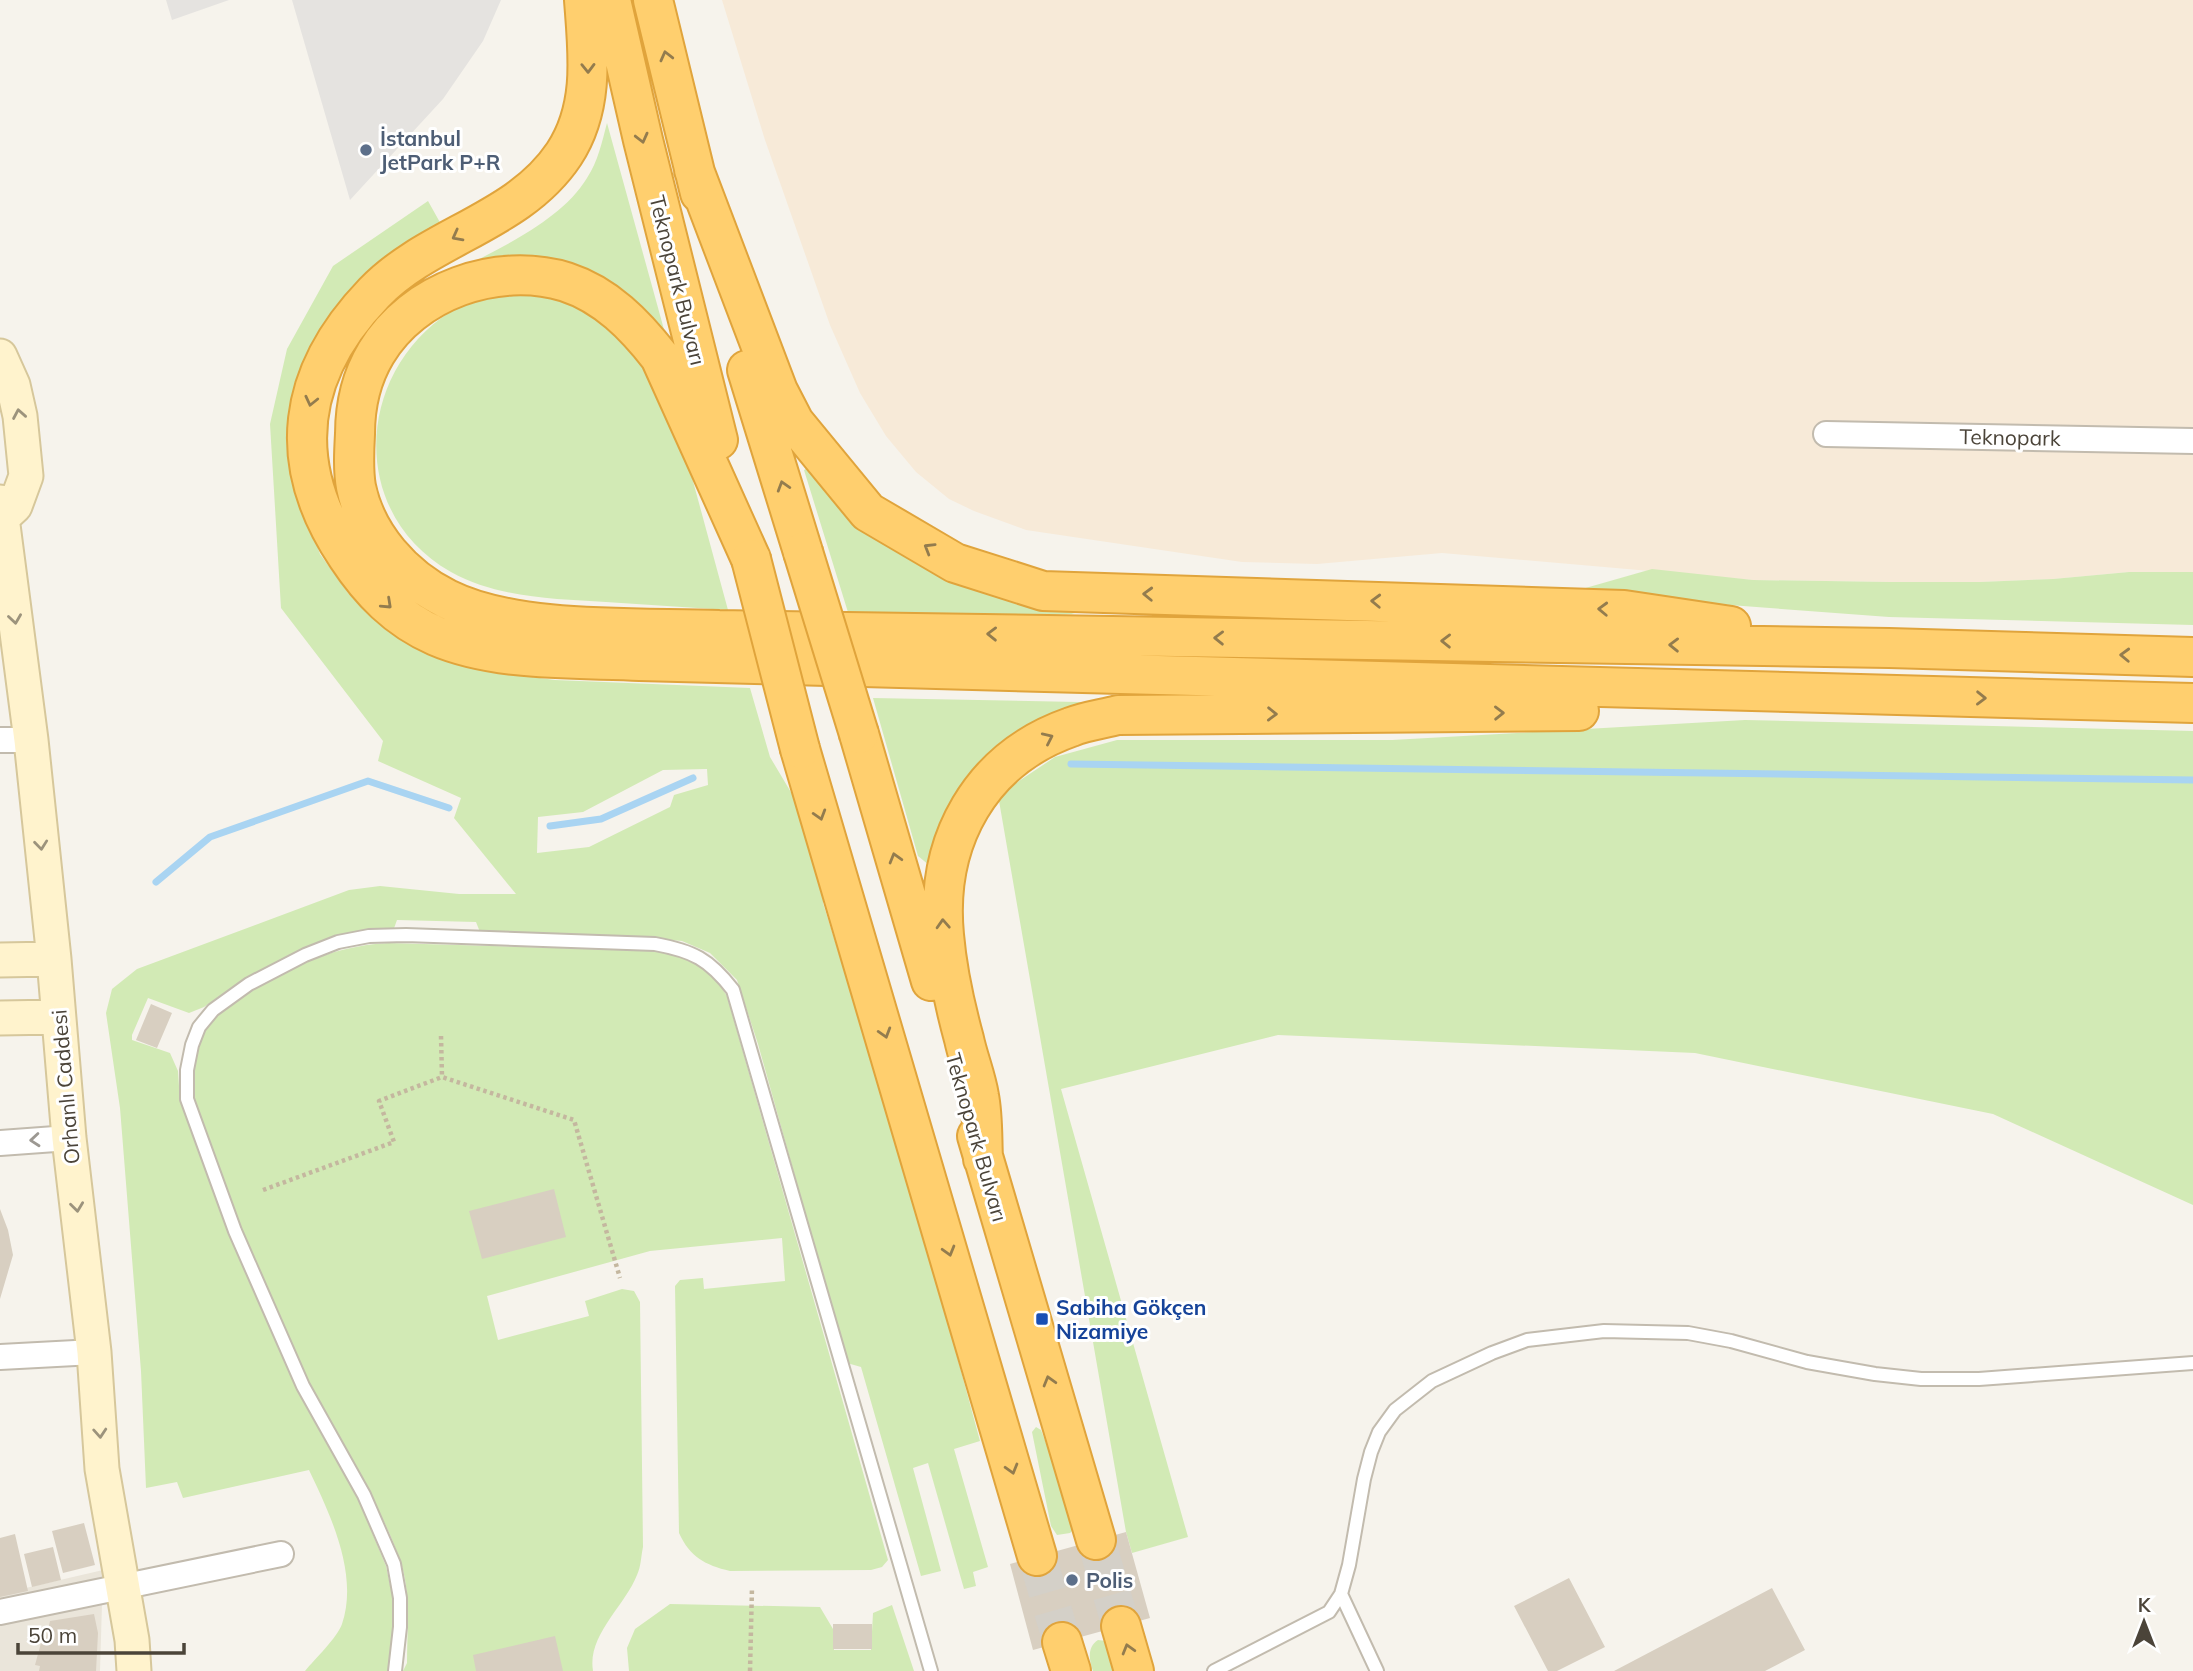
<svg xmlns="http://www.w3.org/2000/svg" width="2193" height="1671" viewBox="0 0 2193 1671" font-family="Mulish,sans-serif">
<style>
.residential{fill:#eae5da}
.commercial{fill:#f7ead8}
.green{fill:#d2eab5;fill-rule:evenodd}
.parking{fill:#e5e3e0}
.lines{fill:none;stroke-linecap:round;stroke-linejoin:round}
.stream{stroke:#a9d4f2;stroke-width:7}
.building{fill:#d8cfc1}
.highway-tunnel{stroke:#d4d0c8;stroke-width:38;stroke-dasharray:38 19;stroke-linecap:butt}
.lane-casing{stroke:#c2bbae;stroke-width:16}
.street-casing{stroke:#c2bbae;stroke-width:28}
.secondary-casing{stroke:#d6c79b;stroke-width:37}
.highway-casing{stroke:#e0a43c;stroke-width:42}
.path{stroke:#c4b79f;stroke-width:4.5;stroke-dasharray:3.5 3.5;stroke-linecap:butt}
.lane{stroke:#fff;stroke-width:12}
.street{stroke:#fff;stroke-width:24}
.secondary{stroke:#fff3cd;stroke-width:33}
.highway{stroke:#ffcf6e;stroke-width:38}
.highway-bridge-casing{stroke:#e0a43c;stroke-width:42;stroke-linecap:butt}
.highway-bridge{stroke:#ffcf6e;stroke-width:38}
.oneway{stroke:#937c4e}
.oneway2{stroke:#9c937c}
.oneway3{stroke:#9c9892}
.service-dot{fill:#5c6f8a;stroke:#fff;stroke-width:2.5}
.transit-dot{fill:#1a4fb4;stroke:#fff;stroke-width:2.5}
.labels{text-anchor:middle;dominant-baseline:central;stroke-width:6;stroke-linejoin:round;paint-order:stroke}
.service-label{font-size:21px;font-weight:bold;fill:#4e5e75;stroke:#fff;text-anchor:start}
.street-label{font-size:21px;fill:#4b4439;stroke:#fff}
.transit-label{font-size:21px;font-weight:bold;fill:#164399;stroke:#fff;text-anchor:start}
</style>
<rect width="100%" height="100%" fill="#f6f3ec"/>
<path class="residential" d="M103,1570L100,1671H0V1594Z"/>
<path class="commercial" d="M722,0H2193V572H2129L2053,579L1980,582H1889L1753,580L1442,553L1317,564L1242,562L1026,530L974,511L949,499L916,472L886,436L860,393L830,325L765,140Z"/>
<path class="green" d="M607,123L668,344L631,310L447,276C492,251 559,224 587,178C598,161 602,142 607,123Z
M428,201L442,226L323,336L311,530L320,554L348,593L375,618L437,655L481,670L555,680L750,688L770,757L792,794L824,895L823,903L906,1168L980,1441L954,1449L988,1567L973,1572L976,1586L964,1589L928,1463L913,1468L941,1571L921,1576L861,1367L847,1363L758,1044L737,980L710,953L682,941L639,937L480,932L476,922L397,920L393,931L334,937L303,949L245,978L204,1007L189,1013L148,998L132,1035V1040L170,1053L178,1071L180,1101L229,1235L298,1389L358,1499L386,1566L393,1599L392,1664L390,1671H305C315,1659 337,1638 342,1624C359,1574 330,1514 309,1470L183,1498L177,1482L146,1488L141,1371L120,1108L106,1013L112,989L137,969L349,890L380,886L459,894H516L454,818L461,798L378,761L383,741L281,608L270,424L287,349L333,266ZM707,769L708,785L674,795L670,807L589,847L537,853L538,817L583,812L663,770Z
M500,295H532L562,301L586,311L608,324L647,369L684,448L728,610C687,607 646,605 606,602C554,599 498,598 451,572C348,514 355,373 450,312C465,302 483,299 500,295Z
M815,464L980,589L1075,614L851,622L804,470Z
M1652,569L1753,580L1889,582H1980L2053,579L2129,572H2193V625L1889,617L1568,593Z
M873,698L1129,703L1065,716L935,870L918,856Z
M1745,720L2193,731V1205L1993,1114L1695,1053L1278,1035L1061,1089L1188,1537L1132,1553L1126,1532L998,795L1055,757L1117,740H1392Z
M389,943L664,951C694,960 711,969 727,996L888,1560L882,1567L871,1570L730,1571C705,1565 690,1557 679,1533L675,1286L680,1280L703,1278L704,1289L785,1281L782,1238L650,1251L487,1296L498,1340L589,1316L585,1301L622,1289L634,1291L640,1302L643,1547C641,1556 641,1567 637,1575C625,1606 587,1635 593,1671H403L407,1663C407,1630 411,1594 401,1563C379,1499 339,1444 309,1384C275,1312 245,1238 217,1164C209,1142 196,1117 194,1094C192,1078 193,1057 199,1041C211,1011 242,995 269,980C307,959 346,945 389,943Z
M1036,1427L1041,1430L1075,1519L1073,1530L1070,1533L1057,1535L1051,1526L1032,1432Z
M670,1604L820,1607L833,1629L834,1650H871L873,1613L892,1605L914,1671H629L627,1648L635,1629Z
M1098,1640L1106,1641L1116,1671H1093C1089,1660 1087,1647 1098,1640Z"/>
<path class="parking" d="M166,0H229L172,20Z
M292,0H501L483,41L443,99L350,200Z"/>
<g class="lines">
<path class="stream" d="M1071,764L2193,780
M550,826L601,819L693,778
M156,882L210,837L368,781L449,808"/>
</g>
<path class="building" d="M151,1004L172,1013L157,1048L136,1040Z
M554,1189L566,1237L482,1259L469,1211Z
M0,1209L8,1230L13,1255L0,1299Z
M84,1523L95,1565L63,1573L52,1531Z
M1126,1532L1150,1618L1033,1650L1010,1564Z
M15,1534L28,1591L0,1597V1538Z
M53,1547L61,1580L32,1587L24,1554Z
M1569,1578L1605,1647L1557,1671H1548L1514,1606Z
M1772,1588L1805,1650L1765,1671H1614Z
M94,1614L98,1633L96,1671H39L40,1666L35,1665L41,1643L45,1644L50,1621Z
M833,1624H872V1649H833Z
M555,1636L563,1671H476L473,1655Z"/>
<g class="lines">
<path class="highway-tunnel" d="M1096,1540L1121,1626
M1037,1556L1062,1642"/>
<defs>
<path id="lane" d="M1341,1594L1377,1671
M395,1671L400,1627V1598L394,1564L364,1495L303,1386L235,1231L187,1099V1070L192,1045L199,1027L213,1010L249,984L305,955L338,942L369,936L406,935L655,944C693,951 709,959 733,990L931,1671
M1214,1671L1329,1612L1341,1594L1349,1565L1364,1479L1371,1452L1379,1432L1395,1410L1432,1381L1492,1353L1527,1340L1604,1331L1688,1333L1731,1341L1807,1362L1875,1374L1921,1379H1979L2193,1363"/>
<path id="street" d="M1826,434L2193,441
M0,740H31
M0,1143L69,1138
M0,1357L94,1352
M0,1612L281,1554"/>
<path id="secondary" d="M0,356L13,385L20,416L26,476L15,506L0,520
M0,502L31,740L54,959L69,1138L94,1352L102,1469L132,1640L134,1671
M0,960L54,959
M0,1018L58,1017"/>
<path id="highway" d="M584,0C588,53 595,107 564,154C518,223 430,235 374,293C297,373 284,462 347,556C370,591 397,619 436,636C496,662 575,658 640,661L2193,703
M611,0L643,140L718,440
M653,0L700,193
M694,170L778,391L794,422L868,512L955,563L1043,591L1624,610L1731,626
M747,370L803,552
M751,559L660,357C635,325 606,295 566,282C497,261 413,291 376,353C361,378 355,406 355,434C354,452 353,470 356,487C366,536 403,577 447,599C517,634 640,627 719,630L1889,648L2193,657
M859,734L931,981
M800,749L1037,1556
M977,1136L1096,1540
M983,1159C982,1138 983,1116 979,1096C976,1077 968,1058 964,1039C955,1006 947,970 944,935C935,841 980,759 1071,727C1086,721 1103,719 1118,715L1579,711
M1121,1626L1134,1671
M1062,1642L1071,1671"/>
</defs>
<use href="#lane" class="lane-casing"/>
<use href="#street" class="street-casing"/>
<use href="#secondary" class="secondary-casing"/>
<use href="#highway" class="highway-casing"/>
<path class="path" d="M441,1036L442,1077
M263,1190L394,1142L379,1101L442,1077L574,1120L620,1278
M750,1671L752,1587"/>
<use href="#lane" class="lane"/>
<use href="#street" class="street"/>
<use href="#secondary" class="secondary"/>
<use href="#highway" class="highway"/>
<defs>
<path id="highway-bridge" d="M803,552L859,734
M751,559L800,749"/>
</defs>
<use href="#highway-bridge" class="highway-bridge-casing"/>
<use href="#highway-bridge" class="highway-bridge"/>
</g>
<defs><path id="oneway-chevron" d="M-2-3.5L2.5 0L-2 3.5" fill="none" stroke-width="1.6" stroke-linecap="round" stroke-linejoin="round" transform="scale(1.75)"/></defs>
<g class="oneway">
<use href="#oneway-chevron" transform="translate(666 56) rotate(-104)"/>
<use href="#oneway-chevron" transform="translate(588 68) rotate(89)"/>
<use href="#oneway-chevron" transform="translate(642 138) rotate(76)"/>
<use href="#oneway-chevron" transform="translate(457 236) rotate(152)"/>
<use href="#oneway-chevron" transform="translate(311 401) rotate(103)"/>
<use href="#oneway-chevron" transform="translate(783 486) rotate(-107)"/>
<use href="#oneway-chevron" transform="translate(929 548) rotate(-149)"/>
<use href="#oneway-chevron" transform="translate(1148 594) rotate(-178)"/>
<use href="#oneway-chevron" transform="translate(1376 601) rotate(-178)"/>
<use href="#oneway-chevron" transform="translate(387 604) rotate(43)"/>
<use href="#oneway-chevron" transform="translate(1603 609) rotate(-178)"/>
<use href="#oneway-chevron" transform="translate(992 634) rotate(-179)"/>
<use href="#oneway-chevron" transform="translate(1219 638) rotate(-179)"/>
<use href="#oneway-chevron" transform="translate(1446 641) rotate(-179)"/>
<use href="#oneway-chevron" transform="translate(1674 645) rotate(-179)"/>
<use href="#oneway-chevron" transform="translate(2125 655) rotate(-178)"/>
<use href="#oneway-chevron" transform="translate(1981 698) rotate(1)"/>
<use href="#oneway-chevron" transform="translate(1499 713) rotate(-1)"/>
<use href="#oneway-chevron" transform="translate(1272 714) rotate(1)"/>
<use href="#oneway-chevron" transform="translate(1048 738) rotate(-25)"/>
<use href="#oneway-chevron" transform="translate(820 815) rotate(73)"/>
<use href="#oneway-chevron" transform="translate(895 858) rotate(-106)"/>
<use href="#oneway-chevron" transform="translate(943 924) rotate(-93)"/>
<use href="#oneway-chevron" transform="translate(885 1033) rotate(73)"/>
<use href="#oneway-chevron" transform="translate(949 1251) rotate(74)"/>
<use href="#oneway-chevron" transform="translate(1049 1381) rotate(-106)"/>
<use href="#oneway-chevron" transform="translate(1012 1469) rotate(74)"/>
<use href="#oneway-chevron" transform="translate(1128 1649) rotate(-106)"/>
</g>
<g class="oneway2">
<use href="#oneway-chevron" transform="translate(19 414) rotate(-100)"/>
<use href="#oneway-chevron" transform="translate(15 619) rotate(82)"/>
<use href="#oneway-chevron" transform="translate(41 845) rotate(84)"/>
<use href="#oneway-chevron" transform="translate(77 1207) rotate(83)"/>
<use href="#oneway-chevron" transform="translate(100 1433) rotate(86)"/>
</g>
<use class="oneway3" href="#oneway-chevron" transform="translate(35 1140) rotate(175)"/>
<g class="service-dot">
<circle cx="366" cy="150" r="7"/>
<circle cx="1072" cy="1580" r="7"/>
</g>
<rect class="transit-dot" x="1035" y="1312" width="14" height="14" rx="3.5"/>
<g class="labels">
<g class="service-label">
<text x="380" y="138">İstanbul<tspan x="380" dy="24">JetPark P+R</tspan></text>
<text x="1086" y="1580">Polis</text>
</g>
<g class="street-label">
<text transform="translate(678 280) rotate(76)">Teknopark Bulvarı</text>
<text transform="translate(2010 437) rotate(1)">Teknopark</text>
<text transform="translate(65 1087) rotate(-95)">Orhanlı Caddesi</text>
<text transform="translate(977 1137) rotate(74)">Teknopark Bulvarı</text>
</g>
<g class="transit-label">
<text x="1056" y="1307">Sabiha Gökçen<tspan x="1056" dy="24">Nizamiye</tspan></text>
</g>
</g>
<g transform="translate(2144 1622)" stroke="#ffffff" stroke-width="5" paint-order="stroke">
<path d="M0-5L12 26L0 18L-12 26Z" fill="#4b4439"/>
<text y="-10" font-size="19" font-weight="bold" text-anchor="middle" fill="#4b4439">K</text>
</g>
<path d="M18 1643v10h166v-10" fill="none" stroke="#4b4439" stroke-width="3.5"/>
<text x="28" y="1643" font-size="21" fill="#4b4439" stroke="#ffffff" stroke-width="5" paint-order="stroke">50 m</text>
</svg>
